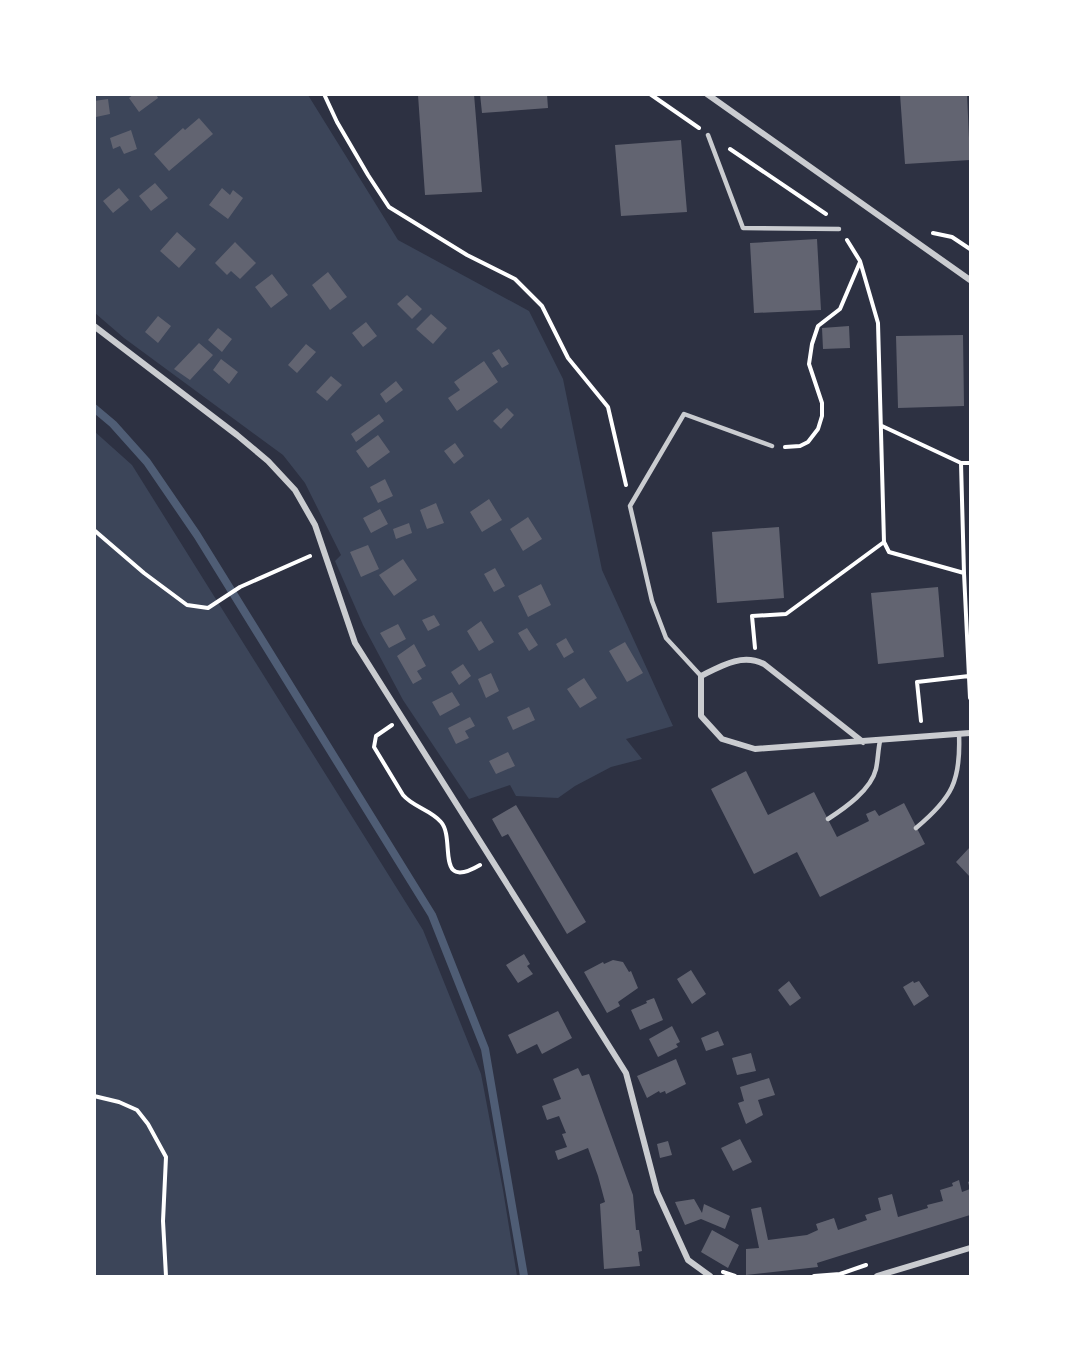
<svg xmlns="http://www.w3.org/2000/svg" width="1065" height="1371" viewBox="0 0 1065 1371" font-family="Ubuntu,sans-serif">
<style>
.green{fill:#3c4559}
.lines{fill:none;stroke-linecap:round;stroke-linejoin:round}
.stream{stroke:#4f5d75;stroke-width:8}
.building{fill:#626471}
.path{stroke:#fff;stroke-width:4}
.service{stroke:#caccd0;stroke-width:4.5}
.minor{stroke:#caccd0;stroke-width:6}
</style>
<rect width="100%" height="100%" fill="#2d3142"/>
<path class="green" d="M95,95H308L398,240L529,311L563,379L602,570L673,726L626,739L642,759L611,767L575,786L558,798L516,796L510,785L469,799L403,700L363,625L335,561L341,555L305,483L283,455L124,338L95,313Z
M94,431L132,465L423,930L481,1074L503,1190L517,1276H95Z"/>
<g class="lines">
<path class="stream" d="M94,408L113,424L147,462L197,535L432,915L485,1049L524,1276"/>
</g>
<path class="building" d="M134,94H156L158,98L139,112L129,98Z
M474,94L482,192L425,195L418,95Z
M480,94H547L548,108L482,113Z
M900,94H967L970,160L905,164Z
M108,99L110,114L96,117L94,101Z
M199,118L213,134L169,171L154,154L183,128L185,130Z
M131,130L137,149L124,154L120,146L113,149L110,138Z
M681,140L687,212L621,216L615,145Z
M155,183L168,198L151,211L139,196Z
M119,188L129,200L113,213L103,201Z
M222,188L230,195L233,190L243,198L228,219L209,205Z
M177,232L196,249L179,268L160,251Z
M817,239L821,310L754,313L750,243Z
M235,242L256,263L240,279L231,271L227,275L215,263Z
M328,272L347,297L330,310L312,285Z
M272,274L288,295L271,308L255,287Z
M407,295L422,309L412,319L397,304Z
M431,314L447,328L433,344L416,329Z
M158,316L171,326L158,343L145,332Z
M366,322L377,336L363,347L352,333Z
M849,326L850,348L823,349L822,328Z
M218,328L232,339L222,352L208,340Z
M963,335L964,406L898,408L896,336Z
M199,343L213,355L190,380L174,369Z
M306,344L316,352L297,373L288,365Z
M499,349L509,364L502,368L492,353Z
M221,359L238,372L229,384L213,370Z
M484,361L498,382L457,411L448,398L460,390L454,382Z
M331,376L342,385L327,401L316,392Z
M396,381L403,390L386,403L380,394Z
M507,408L514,415L501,429L493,421Z
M379,414L384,421L356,442L351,434Z
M378,435L390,452L368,468L356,451Z
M455,443L464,456L454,464L444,451Z
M385,479L393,496L378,503L370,487Z
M489,499L502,520L482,532L470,512Z
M436,503L444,523L427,529L420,510Z
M380,509L388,524L371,533L363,518Z
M528,517L542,539L523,551L510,529Z
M409,523L412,533L396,539L393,529Z
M779,527L784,598L717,603L712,532Z
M368,545L379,569L361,577L350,552Z
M403,559L417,580L394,596L379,575Z
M495,568L505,586L494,592L484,574Z
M541,584L551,605L528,617L518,596Z
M938,587L944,657L878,664L871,593Z
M434,615L440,625L428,631L422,620Z
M481,621L494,642L479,651L467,631Z
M398,624L406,639L389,648L380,633Z
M527,628L538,645L529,651L518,633Z
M566,638L574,652L564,658L556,644Z
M625,642L643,673L627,682L609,651Z
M414,644L426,666L417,671L422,679L413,684L397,656Z
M463,664L471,676L459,685L451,672Z
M491,673L499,691L486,698L478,679Z
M584,678L597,698L580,708L567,689Z
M452,692L460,705L440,716L432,702Z
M529,707L535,720L513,730L507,717Z
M470,717L475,726L465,731L469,738L456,744L448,728Z
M508,752L515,766L496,774L489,761Z
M746,771L768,815L814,792L837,837L869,821L866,814L875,810L879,816L904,803L925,844L820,897L797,852L754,874L711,789Z
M516,805L586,922L567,934L508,834L502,837L492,819Z
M970,847V877L956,862Z
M524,954L530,964L527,966L533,974L518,983L506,965Z
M613,960L623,962L629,972L631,971L638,988L618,1002L620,1006L607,1013L584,972L603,962L604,964Z
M691,970L706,994L692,1004L677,979Z
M789,981L801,998L790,1006L778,990Z
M913,981L914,983L919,981L929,996L914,1006L903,987Z
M654,998L663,1020L640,1030L631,1010L647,1003L646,1001Z
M558,1011L572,1038L542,1054L537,1044L517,1054L508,1035Z
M672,1026L680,1042L676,1044L678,1047L658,1057L649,1039Z
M718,1031L724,1045L706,1051L701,1038Z
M751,1053L756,1071L737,1075L732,1058Z
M676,1059L686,1084L666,1094L665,1091L660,1093L659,1091L647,1098L637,1076Z
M578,1068L582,1076L589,1074L633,1195L636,1230H639L642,1251L638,1252L640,1266L604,1269L600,1204L605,1202L598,1176L588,1148L558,1160L555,1151L567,1147L562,1134L566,1133L559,1116L547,1120L542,1106L561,1099L553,1079Z
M769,1078L775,1095L758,1100L763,1115L746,1124L738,1103L744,1101L740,1087Z
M740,1139L752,1162L733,1171L721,1148Z
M668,1141L672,1155L660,1158L657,1144Z
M959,1180L962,1192L970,1189L968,1182L970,1181V1215L817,1263L818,1267L746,1275V1249L759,1248L751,1209L761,1207L768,1240L807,1235L818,1230L816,1224L834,1218L838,1230L867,1220L865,1215L881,1210L878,1198L892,1194L898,1217L928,1208L927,1205L943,1201L940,1190L953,1186L952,1183Z
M694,1199L702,1213L704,1204L730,1216L725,1229L701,1219L685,1225L675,1202Z
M712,1230L739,1245L728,1268L701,1252Z"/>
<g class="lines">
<path class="path" d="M324,94L337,122L368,175L389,207L467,255L515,279L542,306L568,358L608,407L626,485
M650,94L699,128
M730,149L826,214
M933,233L952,237L970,249
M847,240L860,261L878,323L884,542L889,552L964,573
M882,426L961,463L964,573L970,698
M785,447L800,446L808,442L818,429L822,416V403L809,364L812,344L818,326L840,309L860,262
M961,463H970
M94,530L144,573L187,605L208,608L240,587L310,556
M755,648L752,616L786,614L884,542
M921,721L917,682L969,676
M392,725L376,736L374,747L403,795C413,807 431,810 441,822C456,839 434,892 480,865
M94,1096L119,1102L137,1110L148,1124L166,1157L163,1221L166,1276
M723,1272L735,1276
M814,1276L840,1274L866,1265"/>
<path class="service" d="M708,135L743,228L839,229
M701,676L666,638L652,601L630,506L684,414L772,446
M828,819C845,808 871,790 876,769C878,760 878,750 880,741
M916,828C952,798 961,781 959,734"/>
<path class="minor" d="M707,94L970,280
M94,326L237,435L268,461L295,490L315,525L355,643L626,1073L657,1192L688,1260L710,1276
M863,742L764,664C742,653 721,666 701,676V716L722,739L755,749L970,733
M877,1276L970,1248"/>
</g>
<rect width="1065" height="1371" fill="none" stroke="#ffffff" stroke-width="192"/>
</svg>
